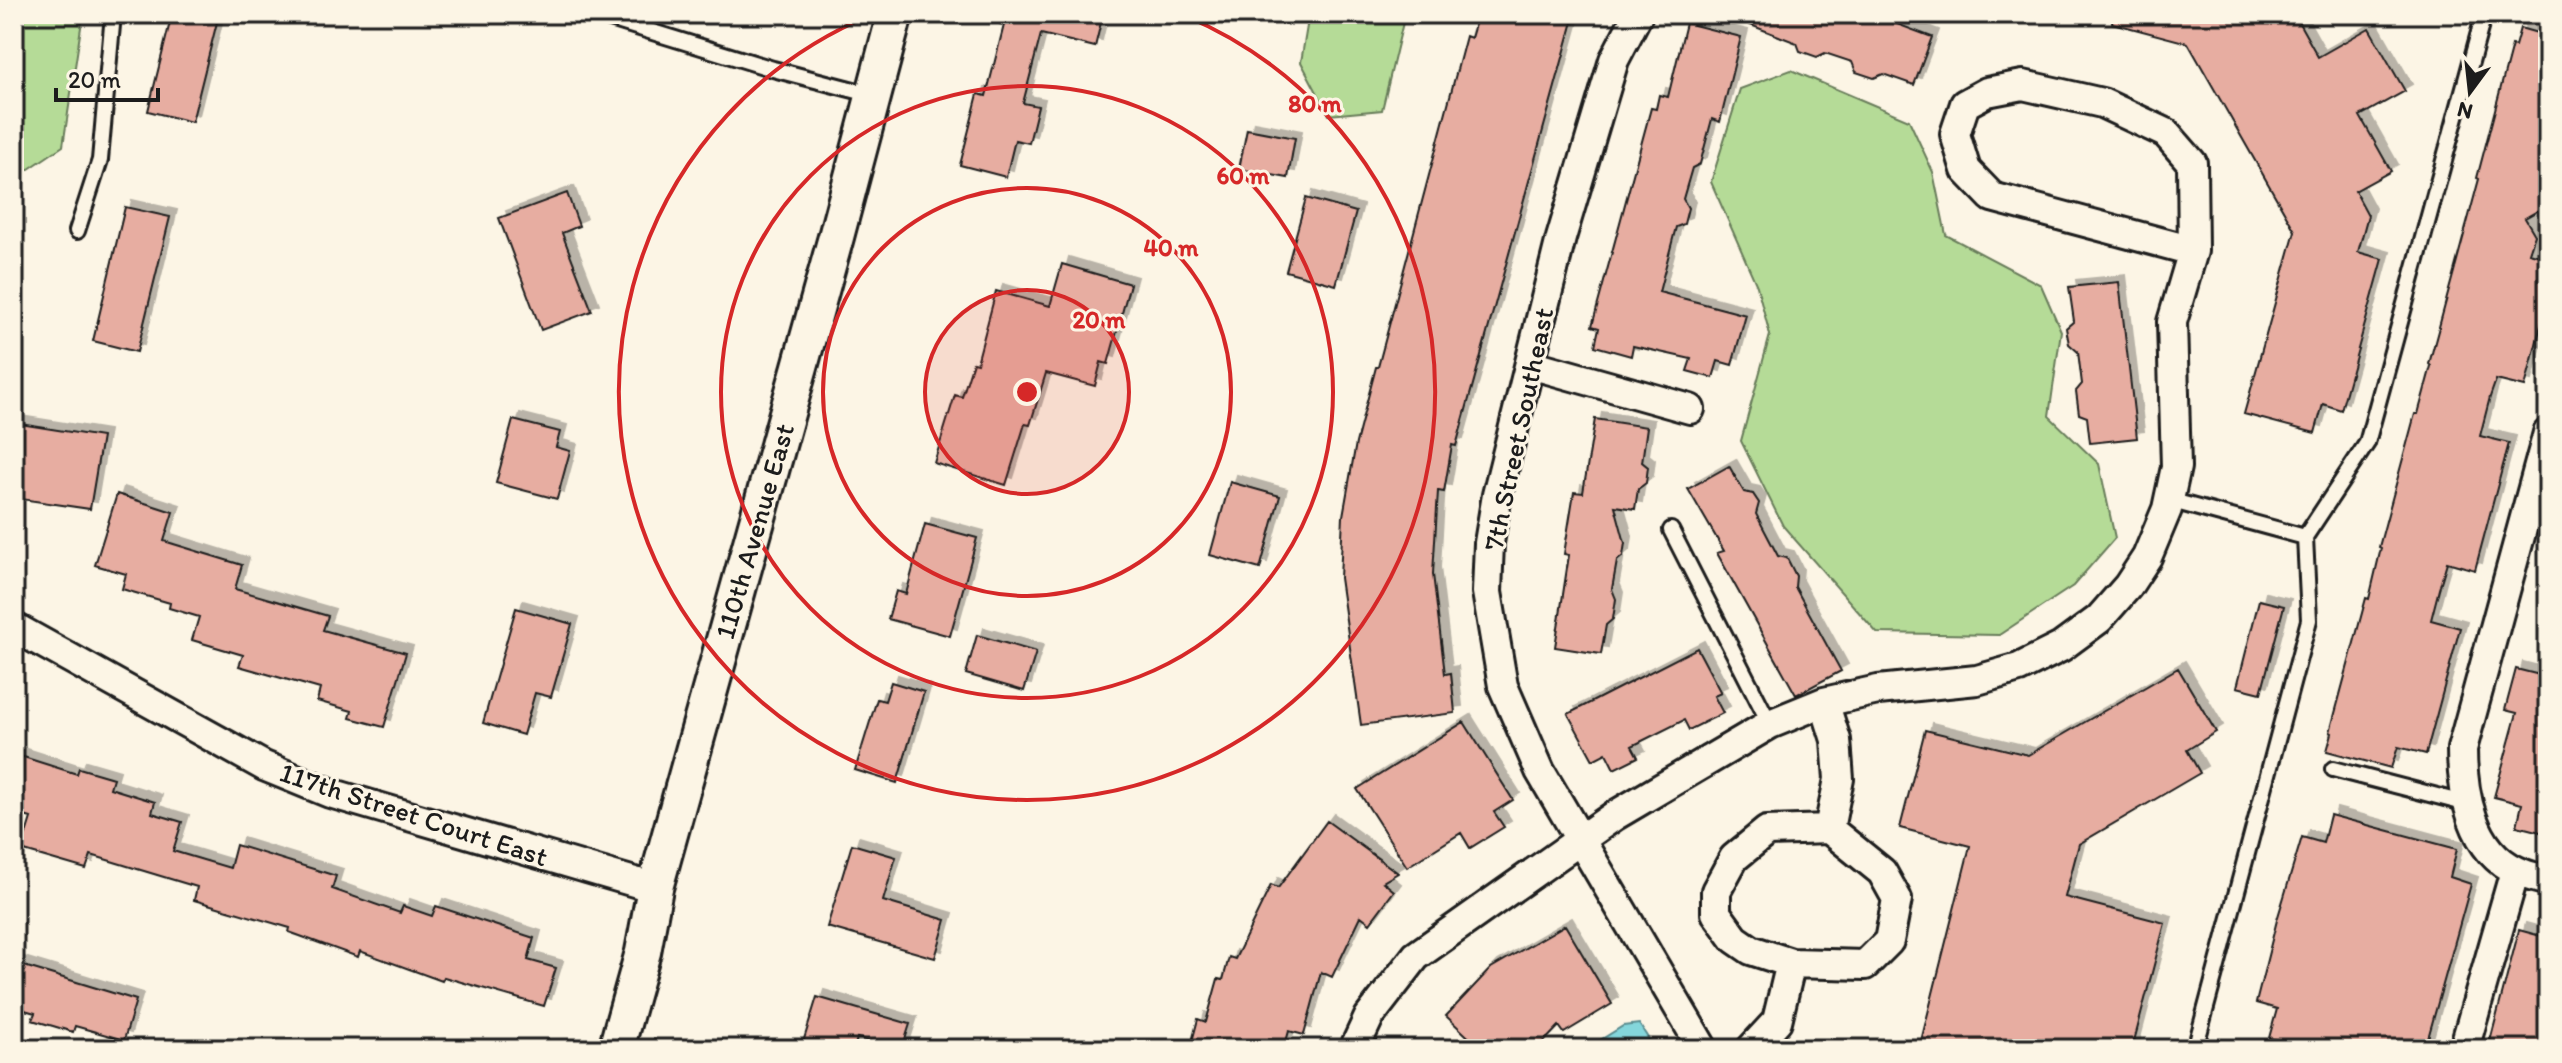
<svg xmlns="http://www.w3.org/2000/svg" width="2562" height="1063" viewBox="0 0 2562 1063" font-family="Itim,sans-serif">
<style>
.green{fill:#b5db97;stroke:#687c5a;stroke-width:2}
.water{fill:#84d6db;stroke:#5a8c8f;stroke-width:2}
.building{fill:#e7ada1;stroke:#1c1c1c;stroke-width:2;filter:url(#shadow)}
.lines{fill:none;stroke-linecap:round;stroke-linejoin:round}
.service-casing{stroke:#1c1c1c;stroke-width:20}
.minor-casing{stroke:#1c1c1c;stroke-width:34}
.tertiary-casing{stroke:#1c1c1c;stroke-width:40}
.service{stroke:#fcf5e5;stroke-width:14}
.minor{stroke:#fcf5e5;stroke-width:28}
.tertiary{stroke:#fcf5e5;stroke-width:34}
.ring{fill:none;stroke:#d62828;stroke-width:4}
.labels{text-anchor:middle;dominant-baseline:central;stroke-width:6;stroke-linejoin:round;paint-order:stroke}
.street-label{font-size:28px;fill:#1c1c1c;stroke:#fcf5e5}
.centre{fill:#d62828;stroke:#fcf5e5;stroke-width:4}
.ring-label{font-size:24px;text-anchor:middle;font-weight:bold;fill:#d62828;stroke:#fcf5e5;stroke-width:6;stroke-linejoin:round;paint-order:stroke}
</style>
<defs>
<filter id="shadow"><feDropShadow dx="7" dy="-7" stdDeviation="0" flood-color="#0004"/></filter>
</defs>
<rect width="100%" height="100%" fill="#fcf5e5"/>
<filter id="ink" filterUnits="userSpaceOnUse"><feTurbulence type="fractalNoise" baseFrequency=".0125" numOctaves="2"/><feDisplacementMap in="SourceGraphic" scale="16" xChannelSelector="R" yChannelSelector="G"/><feConvolveMatrix kernelMatrix="1 2 1 2 8 2 1 2 1" color-interpolation-filters="sRGB"/></filter>
<g filter="url(#ink)">
<path class="green" d="M14,14H83L63,146L26,171L14,158Z
M1309,14H1405L1382,110L1329,115L1301,62Z
M1791,70L1909,120L1933,172L1946,235L2041,285L2061,331L2049,416L2099,464L2115,538L2073,586L1999,635L1877,633L1783,526L1741,441L1770,335L1757,286L1711,182L1740,89Z"/>
<path class="water" d="M1639,1024L1655,1049H1586L1623,1026Z"/>
<path class="building" d="M172,14H219L192,122L148,111Z
M1002,14H1103L1095,47L1041,34L1023,103L1038,106L1029,143L1015,140L1006,177L960,165L978,94L986,96L1004,25L1000,24Z
M1478,14H1575L1456,446L1452,445L1444,492L1438,491L1433,574L1445,674L1451,673L1455,713L1361,725L1340,578L1343,516L1356,443L1376,367H1378L1466,36L1471,38Z
M1728,14H1849L1870,22L1873,15L1932,37L1914,85L1883,74L1874,78L1856,72L1852,62L1825,53L1817,57L1800,51L1797,43L1727,16Z
M2113,14H2294L2318,57L2369,28L2405,91L2360,116L2391,171L2355,191L2368,215L2358,252L2383,259L2341,410L2323,404L2315,433L2244,414L2295,231L2188,43L2112,23Z
M1686,23L1741,37L1720,122L1712,119L1700,164L1692,168L1683,199L1688,208L1684,224L1676,227L1659,292L1746,315L1732,365L1718,361L1713,378L1687,371L1691,359L1633,346L1631,356L1595,346L1599,328L1592,326L1651,108L1656,109L1659,95L1668,97Z
M2520,28L2548,36V182L2539,210L2525,218L2535,235L2529,253L2548,258V298L2525,387L2496,380L2490,397L2480,436L2509,443L2475,570L2447,562L2439,589L2431,620L2460,628L2426,754L2398,747L2391,768L2327,751L2332,733L2330,732L2366,598L2369,599L2381,548L2379,547L2415,414H2418L2431,366L2429,364L2479,179L2477,178L2512,45L2515,46Z
M1247,129L1295,138L1288,178L1239,169Z
M567,193L579,226L562,233L592,311L541,330L499,218Z
M1306,198L1356,212L1336,285L1286,271Z
M125,207L170,217L137,352L93,341Z
M1062,264L1130,284L1108,364L1101,362L1095,386L1046,373L1030,425L1025,424L1006,485L934,463L955,395L962,397L973,362L977,363L996,291L1050,306Z
M2119,282L2137,438L2090,443L2087,417L2079,414L2076,391L2082,384L2078,352L2069,344L2066,328L2074,321L2069,287Z
M1595,419L1647,427L1642,462L1648,467L1646,483L1638,489L1635,509L1615,506L1625,543L1623,556L1617,561L1612,589L1616,599L1613,619L1606,625L1601,654L1555,647L1569,555L1564,554L1574,492L1583,493Z
M513,420L560,432L556,447L570,451L557,499L496,483Z
M14,423L102,437L90,509L14,498Z
M1729,466L1744,492L1753,494L1759,503L1756,514L1778,556L1787,558L1796,576L1795,587L1841,671L1796,695L1717,553L1724,551L1688,489Z
M1230,482L1280,496L1260,569L1210,555Z
M117,494L173,512L164,541L242,565L235,589L328,616L323,630L406,653L384,727L350,718L352,711L317,701L320,689L239,666L243,655L192,640L199,617L169,608L170,603L122,589L126,574L95,565Z
M925,524L977,538L950,636L888,619L896,591L906,594Z
M2259,600L2284,606L2261,693L2237,687Z
M516,608L572,624L551,697L535,693L523,735L483,723Z
M977,635L1036,652L1024,691L966,674Z
M1697,648L1721,693L1714,696L1723,713L1689,730L1684,720L1632,746L1638,757L1614,769L1606,753L1593,760L1568,714Z
M2178,668L2216,732L2187,750L2200,773L2079,844L2065,897L2165,923L2132,1049H1919L1970,846L1900,828L1925,730L2028,755Z
M2516,669L2548,677V834L2517,826L2522,804L2494,797L2517,713L2505,710Z
M891,682L924,692L897,783L855,770L877,699L885,701Z
M1464,722L1513,800L1494,812L1504,827L1470,848L1461,833L1407,867L1357,789Z
M14,754L77,774L79,768L113,778L110,788L155,802L152,813L182,822L173,851L230,868L236,845L336,876L332,889L400,913L403,906L432,916L436,906L534,938L528,960L556,968L544,1006L444,977L442,981L360,951L358,957L289,932L290,928L194,900L197,887L91,855L86,869L21,850L31,818L14,813Z
M2330,815L2457,849L2450,877L2471,884L2425,1049H2313L2269,1038L2277,1009L2256,1003L2277,920L2302,837L2323,843Z
M1327,821L1398,873L1383,882L1394,891L1370,923L1361,916L1332,977L1321,972L1304,1035L1289,1031L1284,1049H1190L1198,1019L1206,1022L1218,979L1223,980L1229,957L1235,959L1271,885L1278,888Z
M852,844L896,857L883,901L946,920L935,958L827,927Z
M1565,925L1612,1004L1564,1033L1559,1026L1537,1049H1481L1446,1016L1491,968Z
M2519,930L2548,938V1049H2488Z
M14,963L136,1000L124,1040L75,1026L73,1032L53,1026L32,1020L35,1013L14,1007Z
M817,997L910,1024L902,1049L857,1038L854,1049H801Z"/>
<g class="lines">
<defs>
<path id="service" d="M594,14L773,69L873,95
M77,231L100,160L113,14
M2169,500L2305,537
M1671,530L1770,724
M2333,769L2468,804
M2195,1049L2309,620L2305,537L2367,443L2484,14"/>
<path id="minor" d="M1638,14L1614,60L1561,238L1497,495L1489,543L1487,592L1503,686L1540,771L1703,1049
M1530,364L1690,409
M2548,433L2462,749C2462,793 2472,851 2517,871C2527,876 2538,878 2548,881
M14,627L264,766L330,793L655,888
M1791,963L1751,950L1735,939L1716,913V891L1734,858L1767,831L1829,829
M1354,1049L1369,1017L1416,956L1614,816L1770,724L1824,702L1878,690L1977,680L2019,668L2061,647L2099,619L2128,586L2147,557L2167,509L2176,467L2172,322L2193,251L2192,163L2166,133L2102,103L2023,85L1987,92L1965,104L1955,134L1966,170L1992,197L2193,251
M1751,1049L1777,1021L1791,963L1865,965L1889,941L1897,899L1882,872L1829,829L1839,779L1836,740L1824,702
M2464,1049L2515,871"/>
<path id="tertiary" d="M616,1049L643,952L655,888L836,237L895,14"/>
</defs>
<use href="#service" class="service-casing"/>
<use href="#minor" class="minor-casing"/>
<use href="#tertiary" class="tertiary-casing"/>
<use href="#service" class="service"/>
<use href="#minor" class="minor"/>
<use href="#tertiary" class="tertiary"/>
</g>
</g>
<circle cx="1027" cy="392" r="102" fill="#d62828" fill-opacity=".12"/>
<g class="ring">
<circle cx="1027" cy="392" r="102"/>
<circle cx="1027" cy="392" r="204"/>
<circle cx="1027" cy="392" r="306"/>
<path d="M1183 15A408 408 0 1 1 871 15"/>
</g>
<g class="labels">
<g class="street-label">
<text transform="translate(1518 429) rotate(-78)">7th Street Southeast</text>
<text transform="translate(754 531) rotate(-74)">110th Avenue East</text>
<text transform="translate(414 814) rotate(18)">117th Street Court East</text>
</g>
</g>
<circle cx="1027" cy="392" r="12" class="centre"/>
<g class="ring-label">
<text x="1315" y="112">80 m</text>
<text x="1243" y="184">60 m</text>
<text x="1171" y="256">40 m</text>
<text x="1099" y="328">20 m</text>
</g>
<rect width="2562" height="1063" fill="none" stroke="#fcf5e5" stroke-width="48"/>
<rect x="24" y="24" width="2514" height="1015" fill="none" stroke="#1c1c1c" stroke-width="3" filter="url(#ink)"/>
<g transform="translate(2470 92) rotate(195)" stroke="#fcf5e5" stroke-width="6" paint-order="stroke">
<path d="M0-6L14 30L0 20L-14 30Z" fill="#1c1c1c"/>
<text y="-12" font-size="22" font-weight="bold" text-anchor="middle" fill="#1c1c1c">N</text>
</g>
<path d="M56 88v12h102v-12" fill="none" stroke="#1c1c1c" stroke-width="4"/>
<text x="68" y="88" font-size="24" fill="#1c1c1c" stroke="#fcf5e5" stroke-width="6" paint-order="stroke">20 m</text>
</svg>
